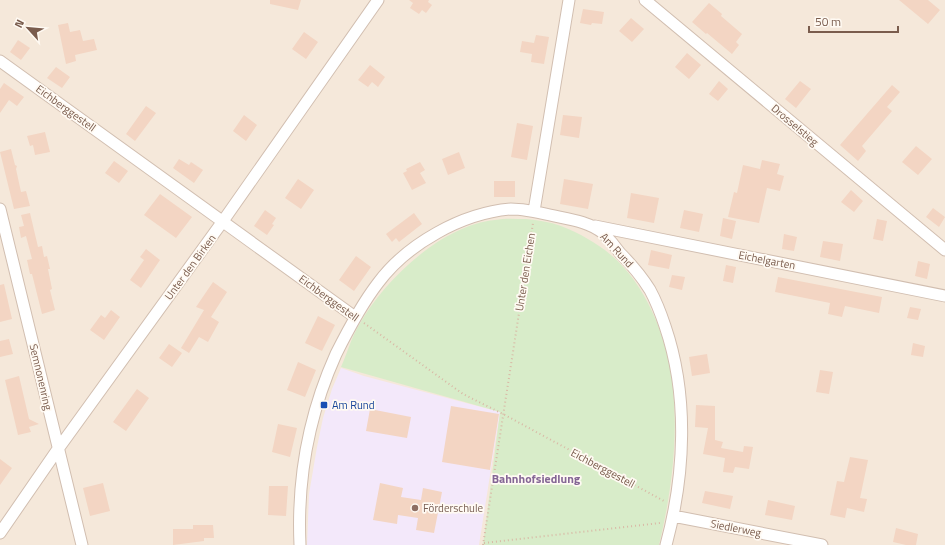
<svg xmlns="http://www.w3.org/2000/svg" width="945" height="545" font-family="'Titillium Web',sans-serif">
<style>
.residential{fill:#f5e8da}
.education{fill:#f3e8fa}
.green{fill:#d8ecc9}
.building{fill:#f3d5c3}
.lines{fill:none;stroke-linecap:round;stroke-linejoin:round}
.street-casing{stroke:#d1beb0;stroke-width:13}
.path{stroke:#d9b8a5;stroke-width:2;stroke-dasharray:1 3;stroke-linecap:butt}
.street{stroke:#fff;stroke-width:11}
.transit-dot{fill:#1a4fb4;stroke:#fffaf3;stroke-width:1.5}
.education-dot{fill:#8d6e63;stroke:#fffaf3;stroke-width:1.5}
.labels{text-anchor:middle;stroke-width:3.5;stroke-linejoin:round;paint-order:stroke}
.street-label{font-size:11px;fill:#7a5c4d;stroke:#fffaf3}
.transit-label{font-size:11px;fill:#164399;stroke:#fffaf3;text-anchor:start}
.education-label{font-size:11px;fill:#785e54;stroke:#fffaf3;text-anchor:start}
.neighbourhood-label{font-size:12px;font-weight:bold;fill:#846695;stroke:#fffaf3}
</style>
<rect width="100%" height="100%" fill="#fdf6ec"/>
<path class="residential" d="M0,0H945V545H0Z"/>
<path class="education" d="M341,368L364,376L500,412L479,545H307L309,494L317,447L323,418L332,389Z"/>
<path class="green" d="M526,219C538,220 550,222 561,226C579,233 597,243 611,255C645,283 667,337 672,380C679,435 672,491 659,545H483L500,412L341,367C347,354 351,338 359,325C384,280 442,225 495,220C505,218 516,219 526,219Z"/>
<path class="building" d="M270,0H301L298,10L270,4Z
M409,0H429L428,2L432,5L426,13L422,10L419,14L410,8L413,3Z
M899,0H928L940,10L928,24Z
M709,3L722,14L721,16L742,34L736,42L739,45L732,54L707,33L706,34L692,22Z
M583,9L604,12L602,24L592,23L591,25L580,23Z
M631,18L644,29L632,42L619,31Z
M68,23L70,32L80,30L83,41L94,39L97,50L75,55L76,61L66,64L58,25Z
M304,32L318,42L306,59L292,49Z
M536,35L549,37L544,64L531,62L532,54L520,52L522,41L534,43Z
M18,40L30,48L21,60L10,52Z
M687,53L701,65L689,79L675,67Z
M370,65L385,77L378,87L372,82L368,87L358,80Z
M56,67L70,77L62,88L47,78Z
M719,81L728,89L718,101L709,94Z
M800,81L811,89L796,108L785,99Z
M4,83L24,97L17,106L9,100L0,113V89Z
M892,85L900,92L887,107L892,111L862,146L866,151L858,161L840,145Z
M146,106L156,113L135,141L126,134Z
M244,115L257,125L246,141L233,131Z
M563,115L582,117L579,138L560,135Z
M517,123L533,126L527,160L511,157Z
M45,132L50,152L35,155L33,145L30,146L27,136Z
M916,146L932,159L918,175L902,162Z
M11,149L15,165L17,166L16,169L21,192L26,191L30,206L14,209L0,152Z
M459,152L465,168L448,175L442,159Z
M179,159L189,165L191,162L203,170L194,183L173,168Z
M762,160L780,164L777,174L784,176L780,191L767,188L759,223L728,217L734,192L737,193L743,165L760,169Z
M114,161L128,171L119,183L105,173Z
M420,162L425,170L420,173L426,183L412,190L403,173L407,171L406,169Z
M298,179L314,190L301,209L285,198Z
M564,179L593,184L588,209L560,204Z
M494,181H515V197H494Z
M851,190L863,201L854,212L841,202Z
M631,193L659,198L654,223L627,218Z
M160,194L192,217L176,238L144,215Z
M933,208L945,217L939,227L926,217Z
M265,210L276,218L272,224L274,225L267,235L254,226Z
M684,210L703,214L699,232L680,228Z
M30,213L38,247L42,246L44,257L47,256L50,269H48L52,289L50,290L55,310L42,314L32,274H30L27,260L32,259L26,236L21,238L19,227L24,226L21,215Z
M414,213L422,224L399,242L396,238L392,242L386,234Z
M723,218L736,221L732,239L720,236Z
M877,219L887,221L883,241L873,239Z
M784,234L797,237L794,251L782,249Z
M823,241L843,244L840,261L820,257Z
M146,249L160,260L141,288L130,280L144,260L140,257Z
M651,250L672,255L669,269L648,265Z
M356,256L371,267L354,291L339,280Z
M918,261L930,264L927,279L915,276Z
M726,265L736,267L733,283L723,281Z
M672,275L685,277L682,290L669,287Z
M778,277L882,297L879,313L845,306L842,317L828,314L830,303L775,292Z
M213,282L227,292L211,317L219,322L208,342L199,337L189,353L181,348L204,310L196,307Z
M4,284L12,319L0,322V285Z
M910,307L921,309L918,320L907,318Z
M111,310L120,317L104,340L90,330L101,315L105,318Z
M318,316L335,325L322,351L305,343Z
M9,339L13,354L0,357V341Z
M913,343L925,346L923,357L911,355Z
M169,344L182,353L172,367L159,358Z
M707,354L710,373L692,376L689,357Z
M298,362L316,370L305,397L287,390Z
M820,370L833,372L829,394L816,392Z
M19,376L29,419L39,424L29,427L31,432L18,435L5,380Z
M137,389L149,398L126,431L113,422Z
M696,405L715,406V440L723,442L721,448L743,452L744,446L753,447L749,469L735,467L733,473L723,472L725,458L703,454L708,428L695,427Z
M451,406L499,414L490,470L442,462Z
M370,409L411,417L407,438L366,431Z
M278,424L297,428L290,457L272,452Z
M850,457L868,460L860,498L867,499L864,512L847,508L845,518L830,515L837,481L844,482Z
M0,459L12,468L0,485Z
M103,483L110,511L90,516L83,488Z
M380,483L403,488L401,497L421,500L423,488L442,492L434,533L416,530L418,518L398,515L397,524L373,520Z
M269,486H288L286,516L268,515Z
M705,491L733,496L730,509L702,503Z
M768,500L795,506L792,520L765,515Z
M193,525H213L214,538H204V541L173,545V529H193Z
M896,528L918,534L916,545H906L893,542Z"/>
<g class="lines">
<g class="street-casing">
<path id="street" d="M645,0L945,250
M0,61L355,317
M0,209L82,545
M534,211L569,0
M595,226L945,296
M673,516L822,545
M0,533L58,449L223,221L378,0
M300,545C297,480 309,414 336,354C348,330 361,305 378,283C407,244 462,213 511,209C524,209 537,212 550,215C568,219 588,221 603,233C609,239 615,246 620,253C631,264 642,277 650,290C656,301 661,314 665,326C689,396 685,475 666,545"/>
</g>
<path class="path" d="M364,323L463,394L503,414L664,501
M484,543L660,523
M483,545L533,223"/>
<use href="#street" class="street"/>
</g>
<rect class="transit-dot" x="320" y="401" width="8" height="8" rx="2"/>
<circle class="education-dot" cx="415" cy="508" r="4"/>
<g class="labels">
<g class="street-label">
<text transform="translate(66 108) rotate(36)" y="4">Eichberggestell</text>
<text transform="translate(795 125) rotate(40)" y="4">Drosselstieg</text>
<text transform="translate(617 250) rotate(47)" y="4">Am Rund</text>
<text transform="translate(767 260) rotate(11)" y="4">Eichelgarten</text>
<text transform="translate(190 267) rotate(-54)" y="4">Unter den Birken</text>
<text transform="translate(525 272) rotate(-81)" y="4">Unter den Eichen</text>
<text transform="translate(329 298) rotate(36)" y="4">Eichberggestell</text>
<text transform="translate(41 377) rotate(77)" y="4">Semnonenring</text>
<text transform="translate(603 468) rotate(28)" y="4">Eichberggestell</text>
<text transform="translate(736 528) rotate(11)" y="4">Siedlerweg</text>
</g>
<g class="transit-label">
<text x="332" y="409">Am Rund</text>
</g>
<g class="education-label">
<text x="423" y="512">Förderschule</text>
</g>
<g class="neighbourhood-label">
<text x="536" y="483">Bahnhofsiedlung</text>
</g>
</g>
<g transform="translate(28 28) rotate(297)" stroke="#fffaf3" stroke-width="3" paint-order="stroke">
<path d="M0-3L7 15L0 10L-7 15Z" fill="#7a5c4d"/>
<text y="-6" font-size="11" font-weight="bold" text-anchor="middle" fill="#7a5c4d">N</text>
</g>
<path d="M809 26v6h89v-6" fill="none" stroke="#7a5c4d" stroke-width="2"/>
<text x="815" y="26" font-size="12" fill="#7a5c4d" stroke="#fffaf3" stroke-width="3" paint-order="stroke">50 m</text>
</svg>
